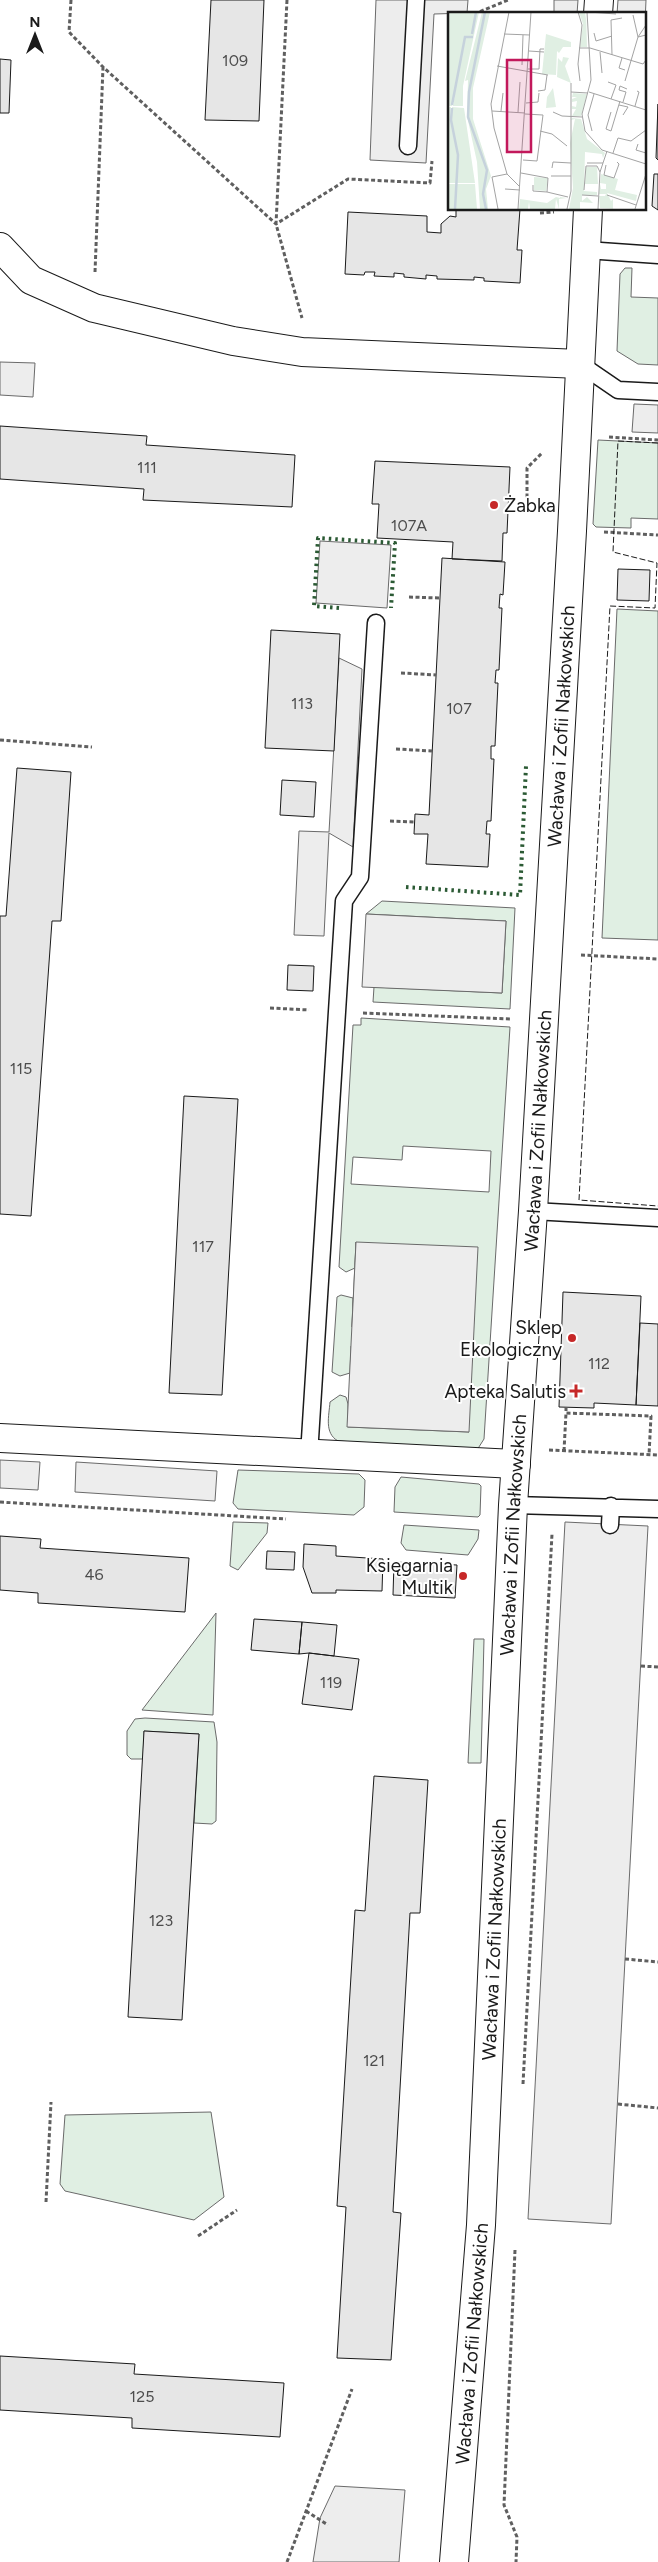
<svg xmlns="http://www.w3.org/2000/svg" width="658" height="2562" font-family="Figtree,sans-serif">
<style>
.green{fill:#e0efe3;stroke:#6a6a6a;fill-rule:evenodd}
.parking{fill:#ededed;stroke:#6a6a6a}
.building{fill:#e6e6e6;stroke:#1a1a1a}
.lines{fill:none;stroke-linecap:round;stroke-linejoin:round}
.lane-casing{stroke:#1a1a1a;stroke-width:19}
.street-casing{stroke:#1a1a1a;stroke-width:30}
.path{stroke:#5f5f5f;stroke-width:3;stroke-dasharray:4 2.5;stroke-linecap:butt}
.lane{stroke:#fff;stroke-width:16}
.street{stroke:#fff;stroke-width:28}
.hedge{stroke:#2b5a34;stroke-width:4;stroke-dasharray:2.5 4;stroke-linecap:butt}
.fence{stroke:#1a1a1a;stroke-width:1;stroke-dasharray:6 2.5;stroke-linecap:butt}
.poi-dot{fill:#c62828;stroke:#fff;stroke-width:2}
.labels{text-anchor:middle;stroke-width:4;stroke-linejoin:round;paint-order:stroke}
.number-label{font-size:16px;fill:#4d4d4d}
.poi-label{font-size:19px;fill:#1a1a1a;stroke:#fff;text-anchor:end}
.street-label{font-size:19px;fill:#1a1a1a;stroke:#fff}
.inset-river{fill:none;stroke:#c6d2dc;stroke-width:2.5}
.inset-road{fill:none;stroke:#a3a3a3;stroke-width:1}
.view{fill:#c2185b;fill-opacity:0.15;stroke:#c2185b;stroke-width:2.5}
.inset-edge{fill:none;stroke:#1a1a1a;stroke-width:2.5}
</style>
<rect width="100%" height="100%" fill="#fff"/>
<path class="green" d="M625,268H632L631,297L658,298V365L638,364L617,351L620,274Z
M598,440L658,443V519L631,518V528L596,527L593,524Z
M617,609L658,611V940L602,938Z
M382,901L515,908L510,1009L373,1002L374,987L502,993L506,921L366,914Z
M361,1018L510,1027L484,1439L477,1450L338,1441C324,1433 329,1416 330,1402L340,1395L346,1397L348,1404V1427L469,1432L351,1346L350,1373L340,1376L332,1372L337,1297L341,1295L353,1298L352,1327L356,1242L355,1268L346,1272L339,1267L353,1025H361ZM403,1146L491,1151L489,1192L351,1184L353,1157L402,1160Z
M238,1470L359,1474L365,1480L364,1507L354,1515L238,1509L233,1503Z
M401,1477L479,1484L481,1486L480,1515L478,1517L394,1512L395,1487Z
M233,1522L268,1523L267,1533L238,1570L230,1566Z
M404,1525L479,1530L478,1539L468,1555L406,1550L401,1543Z
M216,1613L213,1715L142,1710Z
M474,1639H484L481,1763H468Z
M145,1718L214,1722L217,1742L216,1821L212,1824L194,1823L199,1734L144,1731L143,1759H131L127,1755V1731L135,1719Z
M211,2112L224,2197L194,2220L65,2191L60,2184L65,2115Z"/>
<path class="parking" d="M376,0H468L467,13L434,14L426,163L370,160Z
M554,0H578L577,14H554Z
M618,0H646L644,47V14H617Z
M0,362L35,363L33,397L0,395Z
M634,404L658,405V433L632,432Z
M320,541L391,545L387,608L316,603Z
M339,658L362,669L353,847L329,833L324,936L294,935L299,831L329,832Z
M366,914L506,921L502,993L362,987Z
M356,1242L478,1247L469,1432L347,1427Z
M0,1460L40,1462L38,1490L0,1488Z
M76,1462L217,1471L215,1501L75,1492Z
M565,1522L648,1526L611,2224L528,2219Z
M335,2486L405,2490L399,2562H313L320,2518Z"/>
<path class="building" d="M211,0H264L259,121L205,120Z
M0,59L11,60L9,113H0Z
M658,104V160L656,158Z
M654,174H658V210L652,206Z
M456,209H520L517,250H522L520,283L484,281V278L474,277V280L437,279V276L426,275V279L404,277V274L394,273V277L374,276L375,272H365L364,275L345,274L348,212L427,216V232L441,233V224L450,216L456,217Z
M0,426L147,436L146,445L295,455L292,507L143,500L144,489L0,479Z
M375,461L510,467L507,533H503L502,561L452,559L453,542L377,538L379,504H372Z
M442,558L505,562L503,595L500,594L499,608H502L499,670H496L495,683H498L495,746H491V759H494L491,821H487L486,834H490L488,867L426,864L428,834H414L415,814L429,815Z
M618,569L650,570L649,601L617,600Z
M271,630L340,634L334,751L265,748Z
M17,768L71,772L61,921H52L31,1216L0,1214V916H6Z
M282,780L316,782L314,817L280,815Z
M288,965L314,966L313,991L287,990Z
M184,1096L238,1099L222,1395L169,1393Z
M563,1292L641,1296L636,1405L594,1403V1408L559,1407Z
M640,1323L658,1324V1406L636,1405Z
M0,1536L41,1539L40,1548L189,1558L185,1612L38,1603V1593L0,1590Z
M304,1544L336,1546V1556L383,1559L382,1591L336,1590V1593H312L303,1567Z
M267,1551L295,1552L294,1570L266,1569Z
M394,1562L457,1565L455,1598L393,1595Z
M254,1619L302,1622L299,1654L251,1650Z
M302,1622L337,1625L334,1656L309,1653L299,1654Z
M309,1653L359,1659L352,1710L302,1704Z
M144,1731L199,1734L182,2020L128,2017Z
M374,1776L428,1780L420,1913H410L393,2212L401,2213L391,2360L337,2358L346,2207L337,2206L355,1910L365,1911Z
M0,2356L135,2364L134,2374L284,2383L280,2437L132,2428V2418L0,2410Z"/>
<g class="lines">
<g class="lane-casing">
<path id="lane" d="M408,146L416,0
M586,250L658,255
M580,364L618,390L658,392
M533,1211L658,1218
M309,1455L344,901L360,877L376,623
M513,1505L658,1509
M610,1525L611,1506"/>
</g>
<g class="street-casing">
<g id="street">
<path d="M598,14L599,0"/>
<path d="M0,247L31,280L94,308L233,341L302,352L580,364"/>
<path d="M0,1438L516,1464"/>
<path id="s1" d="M454,2562L481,2225L513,1505L533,1211L572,531L588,209"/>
</g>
</g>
<path class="path" d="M71,0L69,32L103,67L276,224L348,179L430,183L432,161
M287,0L276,224L302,318
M474,14L508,0
M540,213L554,212
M95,272L103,67
M609,437L658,440
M527,504V468L542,453
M604,532L658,535
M409,597L440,598
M401,673L436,675
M0,740L92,747
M396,749L432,751
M390,821L415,822
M581,955L658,959
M270,1008L309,1010
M363,1013L511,1019
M566,1407V1413L651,1416L649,1455
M549,1450L658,1455
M564,1451L566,1413
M0,1502L286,1519
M641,1666L658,1667
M625,1959L658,1962
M523,2084L552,1534
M618,2104L658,2108
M46,2202L51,2102
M198,2236L237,2210
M515,2250L504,2505L517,2537L516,2562
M306,2511L328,2525
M287,2562L352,2389"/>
<use href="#lane" class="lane"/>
<use href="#street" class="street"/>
<path class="hedge" d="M339,608L314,606L318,538L395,543L391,608
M406,887L520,895L526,766"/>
<path class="fence" d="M658,443L618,441L613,552L657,563L655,608L610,606L579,1200L658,1206"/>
</g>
<g class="poi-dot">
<circle cx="494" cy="505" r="5"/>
<circle cx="572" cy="1338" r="5"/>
<path d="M573.5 1383.5h5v5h5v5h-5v5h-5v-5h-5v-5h5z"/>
<circle cx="463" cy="1576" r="5"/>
</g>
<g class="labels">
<g class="number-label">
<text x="235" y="66">109</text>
<text x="147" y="473">111</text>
<text x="409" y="531">107A</text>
<text x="302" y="709">113</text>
<text x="459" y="714">107</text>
<text x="21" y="1074">115</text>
<text x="203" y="1252">117</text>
<text x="599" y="1369">112</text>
<text x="94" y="1580">46</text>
<text x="331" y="1688">119</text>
<text x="161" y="1926">123</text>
<text x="374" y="2066">121</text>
<text x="142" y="2402">125</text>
</g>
<g class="poi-label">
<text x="504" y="512" text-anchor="start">Żabka</text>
<text x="562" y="1334">Sklep<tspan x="562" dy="22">Ekologiczny</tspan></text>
<text x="566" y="1398">Apteka Salutis</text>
<text x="453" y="1572">Księgarnia<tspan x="453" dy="22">Multik</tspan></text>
</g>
<g class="street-label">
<text dy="7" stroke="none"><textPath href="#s1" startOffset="1839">Wacława i Zofii Nałkowskich</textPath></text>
<text dy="7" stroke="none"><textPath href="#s1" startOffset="1434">Wacława i Zofii Nałkowskich</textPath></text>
<text dy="7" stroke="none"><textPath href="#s1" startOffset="1029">Wacława i Zofii Nałkowskich</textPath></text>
<text dy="7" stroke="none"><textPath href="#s1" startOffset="624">Wacława i Zofii Nałkowskich</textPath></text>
<text dy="7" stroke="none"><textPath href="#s1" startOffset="219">Wacława i Zofii Nałkowskich</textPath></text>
</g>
</g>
<g transform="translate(448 12)">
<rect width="198" height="198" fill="#fff"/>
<path d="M0,0H31L15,74V94H5L7,82L4,94H0ZM34,0H42L25,76V107L43,164L38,177L40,197H32L29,150L19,104L20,68L17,69ZM131,0H137V7L138,0L139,35H132L135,12ZM98,22L123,30V35H115L111,41L109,39L108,63L94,62ZM115,45L121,46L117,54L123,71L109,65L110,46L114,50ZM105,76L108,95L98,96L99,85ZM125,81L139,82L133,104H124L128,97H124V94L128,95L129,89L124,90V87L129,85H124ZM0,95H3V108L4,95L16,96L27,171H0ZM124,106L133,107L139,127L157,141L155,146L154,142L137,140L136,179L149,180V183H134V189L139,185L145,191L132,190V197H121L125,176L122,131L127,107L123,108ZM138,155H149L150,172H137ZM153,162L170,167L167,178L189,183L188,189L159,181L163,189L165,187V197H169L152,196L151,184H157L158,182H151L152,172L153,177H158V172L152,171ZM86,165L100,166L98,179L86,178ZM0,172H27L29,197H0ZM108,185L112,186V185L119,186L111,187V197L108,187L107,197H82L81,190L80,197H71L72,187L99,191Z" fill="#e0efe3"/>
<path class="inset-river" d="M37,0L21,80L20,105L39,158L35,182L38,197M24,22L28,0M4,93L17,25H25M4,96L3,108L10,143L7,197"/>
<path class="inset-road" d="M61,0L43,92L46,116L59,162L71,174M130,0L134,13L130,52L132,69M139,0L143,68L134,102L137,119L154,138L198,152M141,0L168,2M198,13L190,25L198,23M146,21L148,29L164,24M56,22L82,23M131,36H142L195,52L198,48M81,39L96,40M152,40L154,61M164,43L163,8L174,6M174,46L171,56L177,58M74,53L75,23M49,54L100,63M80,57H91L92,37H96M177,69L190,25L185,3M160,70L168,73L163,87M90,79L97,78L99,63M123,80L140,81M141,80L198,98M175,90L178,80L171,78L172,74L179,77M78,91L90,90L91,81M171,93L180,95L175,103M187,94L191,80L189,79M44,99L77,101M53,99L55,81M70,100L72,70M105,100L114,104L134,105M163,100L158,117L163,119L172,89M92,119L104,122L119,134M144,119L140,103L146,82M190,132L188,138L198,141M165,141L170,126L183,129L198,118M75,148L89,149L95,103L77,102M139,151H155M158,153L156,163L166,166L171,152L169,150M104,156L105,150L123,151M73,161L100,166L99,180L85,179V173M103,164H123M57,177L72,178M136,178L138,154H149L152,160M99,180L120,185M134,183L150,184M159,183L188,193M50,197L44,165L59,162M70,197L83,0M119,197L123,179V71M150,197L152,160L159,139M187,197L198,162"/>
<path class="view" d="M59,48H83V140H59Z"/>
<rect width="198" height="198" class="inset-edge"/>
</g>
<g transform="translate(35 35)" stroke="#ffffff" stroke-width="4" paint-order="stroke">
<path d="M0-4L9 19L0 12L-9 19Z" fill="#1a1a1a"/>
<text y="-8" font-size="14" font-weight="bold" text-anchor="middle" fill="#1a1a1a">N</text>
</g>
</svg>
